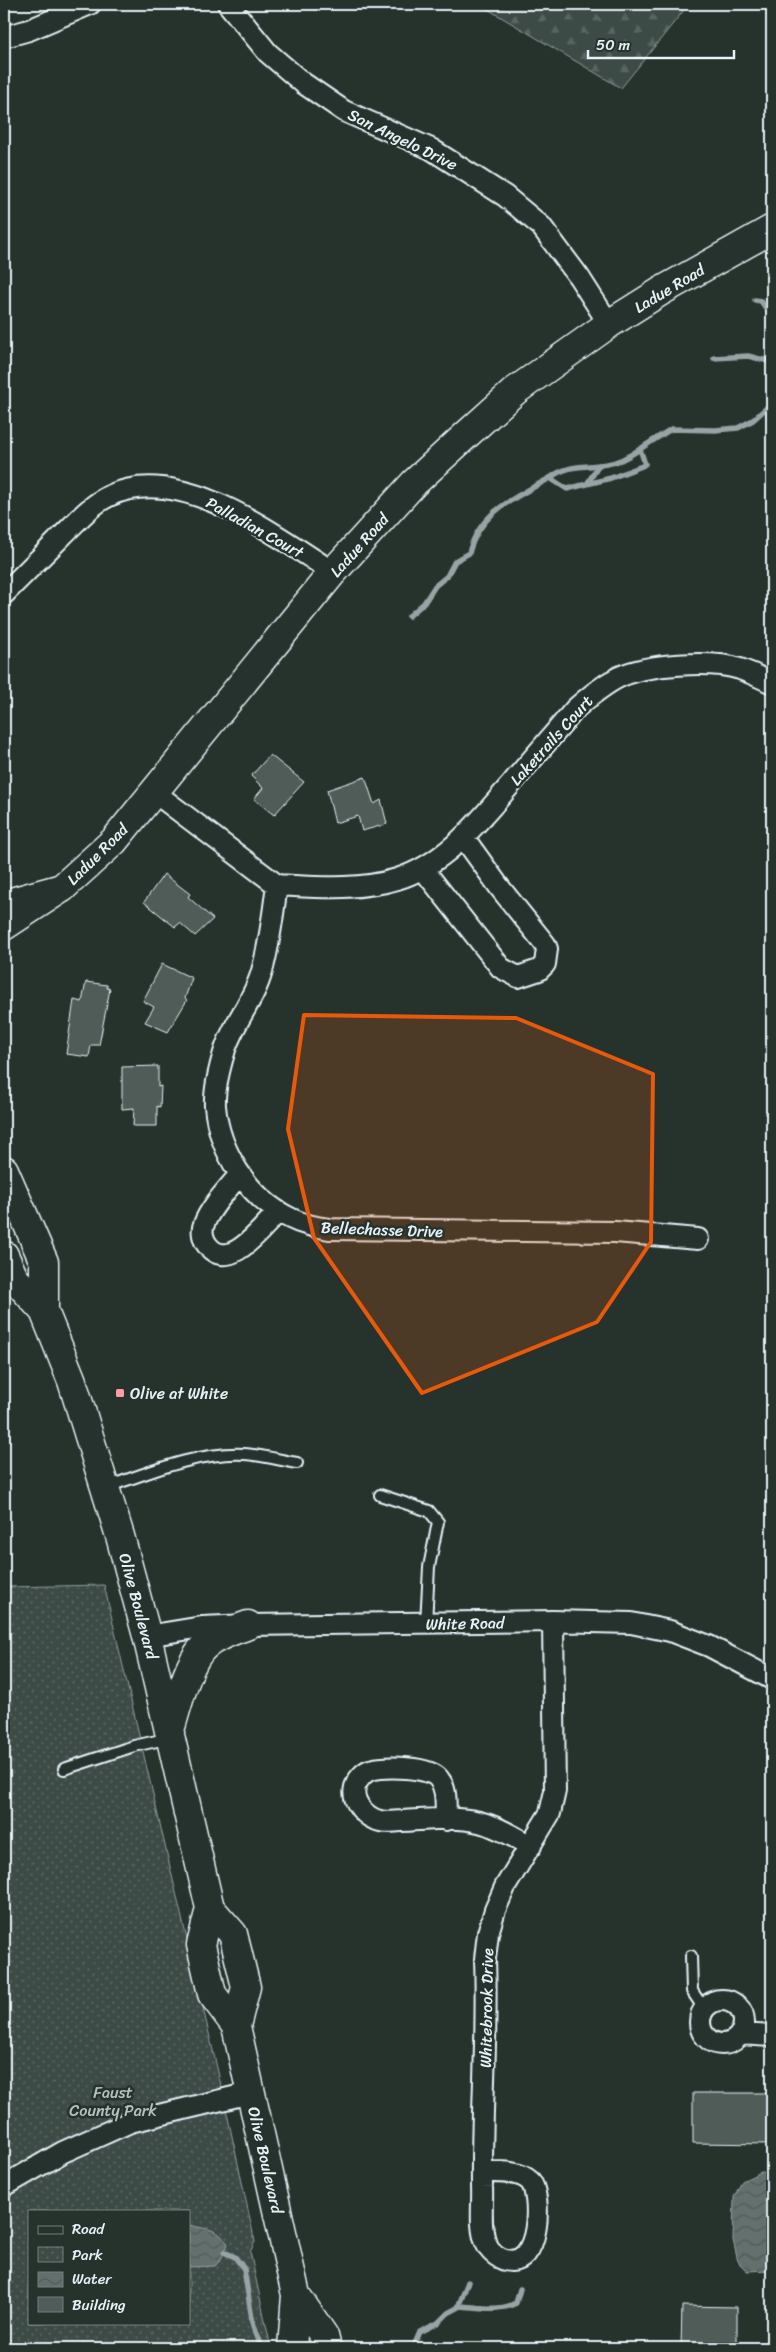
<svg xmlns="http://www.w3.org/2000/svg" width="776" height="2352" font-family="Sriracha,sans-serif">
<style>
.forest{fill:url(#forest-firs);stroke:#939ea0}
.park{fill:url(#park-dots);stroke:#939ea0;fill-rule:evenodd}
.water{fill:url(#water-waves);stroke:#98a3a5}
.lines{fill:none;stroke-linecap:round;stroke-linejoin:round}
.stream{stroke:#98a3a5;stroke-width:5.5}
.building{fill:#505c59;stroke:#e8f1f8}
.lane-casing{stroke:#e8f1f8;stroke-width:14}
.street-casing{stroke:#e8f1f8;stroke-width:24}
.secondary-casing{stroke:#e8f1f8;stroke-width:31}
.primary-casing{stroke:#e8f1f8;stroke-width:31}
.lane{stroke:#26332d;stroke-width:10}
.street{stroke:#26332d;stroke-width:20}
.secondary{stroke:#26332d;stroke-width:28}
.primary{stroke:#26332d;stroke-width:28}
.marked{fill:#e8590c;fill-opacity:0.2;stroke:#e8590c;stroke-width:4;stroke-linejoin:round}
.poi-dot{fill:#ff9aa2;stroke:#26332d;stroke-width:2}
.labels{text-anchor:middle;stroke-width:5;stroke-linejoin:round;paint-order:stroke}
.street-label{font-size:16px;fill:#e8f1f8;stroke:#26332d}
.poi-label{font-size:16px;fill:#e8f1f8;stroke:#26332d;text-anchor:start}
.park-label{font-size:16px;fill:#b5bfc3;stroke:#26332d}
</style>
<defs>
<pattern id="forest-firs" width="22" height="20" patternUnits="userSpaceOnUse" patternTransform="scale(1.25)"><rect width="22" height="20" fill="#3e4b47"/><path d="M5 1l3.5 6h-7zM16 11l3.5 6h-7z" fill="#5a6562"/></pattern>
<pattern id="park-dots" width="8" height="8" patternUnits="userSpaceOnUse" patternTransform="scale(1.25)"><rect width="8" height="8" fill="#3e4b47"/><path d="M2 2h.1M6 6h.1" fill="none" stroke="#5a6562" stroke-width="1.8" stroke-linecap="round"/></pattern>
<pattern id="water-waves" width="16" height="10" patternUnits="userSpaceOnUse" patternTransform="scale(1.25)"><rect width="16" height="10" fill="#636f6d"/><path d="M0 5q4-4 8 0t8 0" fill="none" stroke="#535a5a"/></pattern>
</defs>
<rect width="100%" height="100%" fill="#26332d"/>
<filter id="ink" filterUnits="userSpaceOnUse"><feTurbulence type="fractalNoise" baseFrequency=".02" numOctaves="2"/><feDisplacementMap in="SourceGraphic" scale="10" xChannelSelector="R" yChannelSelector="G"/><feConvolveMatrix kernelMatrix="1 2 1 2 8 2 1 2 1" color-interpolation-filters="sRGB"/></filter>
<g filter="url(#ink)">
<path class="forest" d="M479,4H689L621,88Z"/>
<path class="park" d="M104,1585L218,2072L255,2242L250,2252L271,2348H4V1587ZM29,2211H189V2323H29Z"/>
<path class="water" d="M761,2172L772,2173V2270L747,2271L738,2262L733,2240L734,2197L742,2181Z
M189,2225C207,2230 217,2227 228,2244L221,2259L215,2266L189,2267Z"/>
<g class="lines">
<path class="stream" d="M755,300L761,301L772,317
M714,358L748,356L772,362
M550,478C570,463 585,468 607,464C620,462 630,456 640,449
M587,484L599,465
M409,616L424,603L435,586L447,576L455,561L469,553C480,511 515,498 550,478L567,489L611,478L642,466L645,464L640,449L671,429L715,430L738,428L753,420L772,403
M224,2252L235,2257L244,2269L252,2319L261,2348
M458,2307L468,2282
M413,2348L420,2332L438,2323L448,2313L461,2306C479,2307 500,2312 516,2303L520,2289"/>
</g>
<path class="building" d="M270,755L304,782L274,815L254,799L263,788L251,776Z
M365,777L374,804L381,800L387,824L362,831L358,816L335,823L327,790Z
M164,874L190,894L188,897L213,919L195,936L180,923L175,927L144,902Z
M162,964L192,978L185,998L187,1000L168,1032L145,1022L154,1007L143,1001Z
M86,982L107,985V988L110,989L99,1045H91L89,1057L66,1054L74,1000L82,1002Z
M158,1066V1087L161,1086L160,1107L157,1106V1126H133L134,1108L122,1109V1067Z
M693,2093H772V2144L693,2143Z
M682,2306L737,2307V2348H681Z"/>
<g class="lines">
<g class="lane-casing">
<path id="lane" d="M107,1487C150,1472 198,1452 244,1454C261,1455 280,1460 297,1463
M380,1495L429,1511L438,1522L429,1567L426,1624
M64,1769L134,1746L170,1738
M691,1956L692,1991L704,2009"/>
</g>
<g class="street-casing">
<path id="street" d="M228,4L268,53L303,83L344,111L431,149L505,196L541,226L579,277L609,324
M4,37L29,30L90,4
M4,594C24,574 43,555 63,535C77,521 92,504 109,496C181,462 276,536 333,572
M154,792L277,885C317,887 358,891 397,879C446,864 480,820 512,783C533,758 555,733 576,708C590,696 603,685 619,677C647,664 711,660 740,669C751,673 762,678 772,683
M423,869L501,968L518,977L539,970L545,964L547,949L545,944L500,888L464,838
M277,885C273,913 270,943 262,971C254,1001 232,1024 224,1053C219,1070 214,1089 215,1106C219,1151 248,1198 290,1218C303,1225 316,1227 330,1229L615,1232L698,1239
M240,1174C228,1189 211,1206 204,1224C201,1231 203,1240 208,1246C230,1273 262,1227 278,1212
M147,1636L202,1627L248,1625L553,1621L631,1623L670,1631L709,1646L772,1679
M446,1820C445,1806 448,1790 439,1779C430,1766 385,1766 370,1770C364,1772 357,1780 355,1787C351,1802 366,1818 380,1821C387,1823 395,1821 402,1821C427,1820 455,1816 479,1822C497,1826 514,1837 531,1846
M700 2022a22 22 0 1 1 44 0a22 22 0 1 1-44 0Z
M740,2034L772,2036
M482,2172C496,2172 519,2170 530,2181C542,2194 541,2270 505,2260C496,2257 490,2252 486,2243C479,2227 483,2204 482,2187C481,2111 488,2035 485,1959L488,1933L495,1910L505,1887L550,1813L555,1791L553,1621
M4,2186L63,2152L130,2122L250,2093"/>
</g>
<g class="secondary-casing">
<path id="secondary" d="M4,926L62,888L114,841L333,572L414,483L464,437L515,391L609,324L663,290L772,229"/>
</g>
<g class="primary-casing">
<path id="primary" d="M4,904L62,888
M4,1170L44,1262V1311L72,1381L120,1536L147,1636L210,1908L201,1945L212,1994L236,2026L296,2295L292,2348
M4,1255L14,1278L44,1311
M170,1730C177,1708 188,1659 206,1645C218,1635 233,1631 248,1625
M210,1908L233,1934L246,1987L236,2026
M296,2295L324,2336L327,2348"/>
</g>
<use href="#lane" class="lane"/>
<use href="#street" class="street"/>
<use href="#secondary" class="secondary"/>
<use href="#primary" class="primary"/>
</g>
</g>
<path class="marked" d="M304,1015L516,1018L653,1074L651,1242L597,1322L422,1393L314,1238L288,1129Z"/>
<rect class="poi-dot" x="115" y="1388" width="10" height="10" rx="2.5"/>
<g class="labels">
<g class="street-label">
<text transform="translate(403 139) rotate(26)" y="6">San Angelo Drive</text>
<text transform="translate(669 288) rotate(-31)" y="6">Ladue Road</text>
<text transform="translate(255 527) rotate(29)" y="6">Palladian Court</text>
<text transform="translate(359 545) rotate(-48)" y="6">Ladue Road</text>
<text transform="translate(551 740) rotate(-48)" y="6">Laketrails Court</text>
<text transform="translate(97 854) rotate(-45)" y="6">Ladue Road</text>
<text transform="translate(382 1229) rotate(2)" y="6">Bellechasse Drive</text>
<text transform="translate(139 1606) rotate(75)" y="6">Olive Boulevard</text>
<text transform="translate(465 1623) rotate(-1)" y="6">White Road</text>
<text transform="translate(486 2008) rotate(-89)" y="6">Whitebrook Drive</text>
<text transform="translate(266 2160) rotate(77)" y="6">Olive Boulevard</text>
</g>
<g class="poi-label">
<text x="130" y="1399">Olive at White</text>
</g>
<g class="park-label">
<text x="113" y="2098">Faust<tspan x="113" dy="18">County Park</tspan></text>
</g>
</g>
<rect width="776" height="2352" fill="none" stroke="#26332d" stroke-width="20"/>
<rect x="10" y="10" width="756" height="2332" fill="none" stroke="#e8f1f8" stroke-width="2" filter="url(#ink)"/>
<rect x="28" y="2210" width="162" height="115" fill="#26332d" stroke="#747f7e"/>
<rect x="38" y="2226" width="25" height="8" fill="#26332d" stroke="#747f7e"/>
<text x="72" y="2234" font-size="15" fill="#e8f1f8">Road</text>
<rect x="38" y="2247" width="25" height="15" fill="url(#park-dots)" stroke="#747f7e"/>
<text x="72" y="2260" font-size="15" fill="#e8f1f8">Park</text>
<rect x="38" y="2272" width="25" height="15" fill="url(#water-waves)" stroke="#747f7e"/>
<text x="72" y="2284" font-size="15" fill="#e8f1f8">Water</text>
<rect x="38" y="2297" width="25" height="15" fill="#505c59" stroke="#747f7e"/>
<text x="72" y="2310" font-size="15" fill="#e8f1f8">Building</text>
<path d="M588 50v8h146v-8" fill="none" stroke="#e8f1f8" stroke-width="2.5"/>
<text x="596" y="50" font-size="15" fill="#e8f1f8" stroke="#26332d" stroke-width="4" paint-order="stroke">50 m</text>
</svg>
